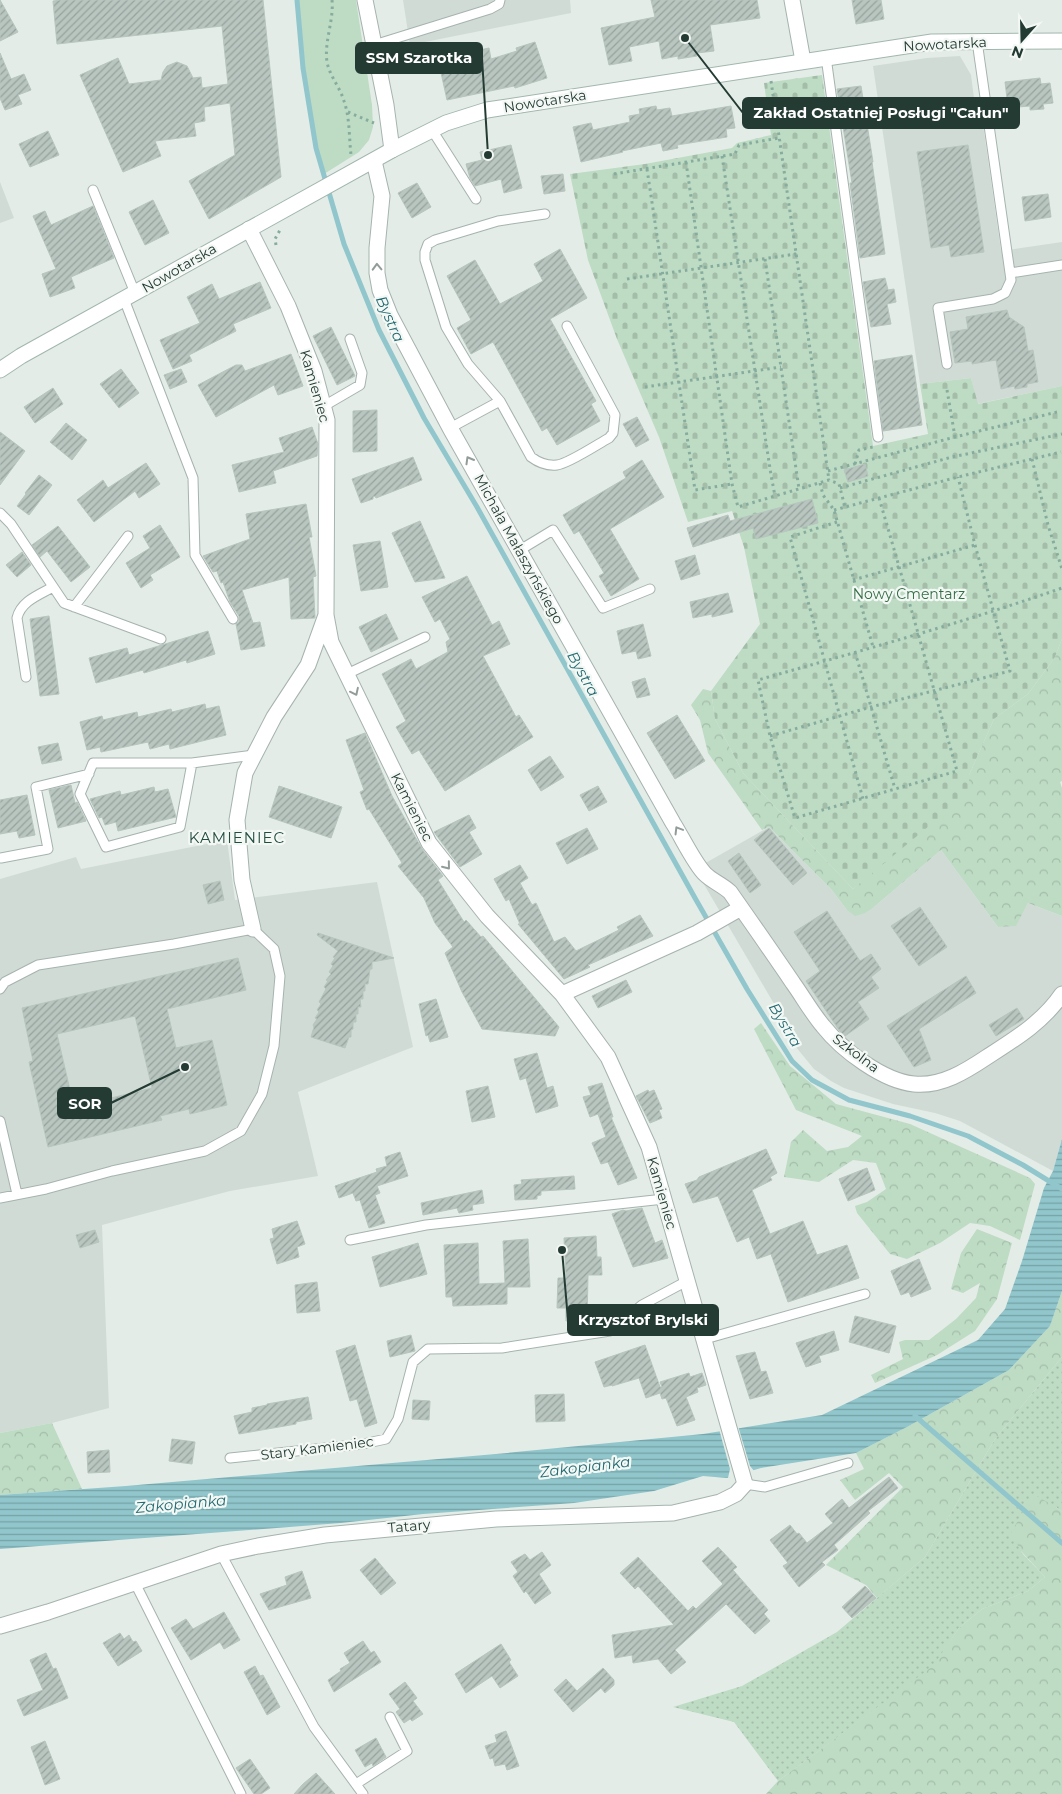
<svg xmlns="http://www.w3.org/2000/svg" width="1062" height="1794" font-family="Montserrat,sans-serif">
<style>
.built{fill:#d1dbd6}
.grass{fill:url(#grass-dots)}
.forest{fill:url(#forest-crowns)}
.cemetery{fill:url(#cemetery-stones)}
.park{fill:#bedbc4}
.water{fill:url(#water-rules)}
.pier{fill:#e3ece7}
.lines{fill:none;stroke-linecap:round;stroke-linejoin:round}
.stream{stroke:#90c6cc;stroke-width:5}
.building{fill:url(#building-hatch);stroke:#b6c5be;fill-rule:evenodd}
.service-casing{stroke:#a6b3ae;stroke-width:11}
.minor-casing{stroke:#a6b3ae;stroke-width:17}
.secondary-casing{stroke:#a2b6ae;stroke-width:17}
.path{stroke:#86ac9e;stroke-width:3;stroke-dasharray:2.5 4;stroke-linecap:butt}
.service{stroke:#fff;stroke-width:9}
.minor{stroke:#fff;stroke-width:15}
.secondary{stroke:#fff;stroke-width:15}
.oneway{stroke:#929d9a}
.labels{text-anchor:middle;stroke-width:4.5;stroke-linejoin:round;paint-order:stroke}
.street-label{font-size:14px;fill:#243b34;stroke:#f3f8f5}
.park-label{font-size:14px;fill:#326f45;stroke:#f3f8f5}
.water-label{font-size:15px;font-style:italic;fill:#246a72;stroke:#f3f8f5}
.neighbourhood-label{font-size:15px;letter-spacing:1px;fill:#224c3f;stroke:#f3f8f5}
.leader{fill:none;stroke:#243b34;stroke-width:2}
.callout-dot{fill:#243b34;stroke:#f3f8f5;stroke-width:2}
.callout{fill:#243b34;stroke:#243b34;stroke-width:2}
.callout-label{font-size:15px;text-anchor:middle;font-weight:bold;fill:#fff}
</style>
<defs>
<pattern id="grass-dots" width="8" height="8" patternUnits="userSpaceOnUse" patternTransform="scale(1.25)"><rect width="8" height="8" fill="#bedbc4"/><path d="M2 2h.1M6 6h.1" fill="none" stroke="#a3bda9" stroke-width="1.8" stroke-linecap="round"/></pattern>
<pattern id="forest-crowns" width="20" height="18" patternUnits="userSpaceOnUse" patternTransform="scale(1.25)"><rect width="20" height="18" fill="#bedbc4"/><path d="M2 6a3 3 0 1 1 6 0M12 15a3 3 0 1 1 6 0" fill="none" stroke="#a3bda9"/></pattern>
<pattern id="cemetery-stones" width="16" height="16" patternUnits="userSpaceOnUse" patternTransform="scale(1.25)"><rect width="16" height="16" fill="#bedbc4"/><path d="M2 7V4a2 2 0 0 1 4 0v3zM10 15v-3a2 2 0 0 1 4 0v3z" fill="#a3bda9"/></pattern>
<pattern id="water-rules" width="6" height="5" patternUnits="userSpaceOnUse" patternTransform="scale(1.25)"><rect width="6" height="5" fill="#90c6cc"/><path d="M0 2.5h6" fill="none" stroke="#75a2a6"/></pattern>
<pattern id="building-hatch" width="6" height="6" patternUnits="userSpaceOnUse" patternTransform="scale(1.25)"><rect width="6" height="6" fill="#b9c6c0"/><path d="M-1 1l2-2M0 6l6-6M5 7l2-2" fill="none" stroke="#96a29d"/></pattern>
</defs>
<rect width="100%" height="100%" fill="#e3ece7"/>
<path class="built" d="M403,0H570L571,13L410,45Z
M960,56L971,75L977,121L983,125L1001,251L1062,242V386L977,404L971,378L920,384L873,66L927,58Z
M0,182L14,218L0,223Z
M769,827L831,889L847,910L874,907L941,850L998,927L1016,925L1028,903L1062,916V1139L1053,1171L960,1121L935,1113L893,1104L844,1088L831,1081L814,1069L791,1041L787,1026L695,869Z
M227,840L235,900L377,882L413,1047L298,1092L318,1176L230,1191L102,1225L109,1408L52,1423L0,1433V879L76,857L81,869Z"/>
<path class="grass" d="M1062,1357V1512L1056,1507L1021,1552L1045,1577L1028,1591L982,1609L959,1628L934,1666L778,1781L734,1722L673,1707L742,1686L837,1632L925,1557L995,1439Z"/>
<path class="forest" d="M1062,639V781L1060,782L1062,788V916L1028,903L1016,926L998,927L941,850L874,907L865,913L855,916L847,910L831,889L769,827L762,830L708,753L700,720L691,705L703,689L711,691L715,719L743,773L853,889L969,775L994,719L1028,694L1055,657Z
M761,1023L790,1066L836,1104L910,1124L1030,1178L1035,1184L1020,1240L990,1226L970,1223L940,1243L907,1259L890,1254L857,1213L855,1206L867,1202L886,1189L876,1163L853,1160L819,1182L784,1177L791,1142L803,1130L827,1151L848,1147L862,1136L796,1110L754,1029Z
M977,1229L1012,1243L997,1299L975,1331L937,1355L875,1383L871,1375L903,1359L899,1342L905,1340H929L956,1319L976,1298L980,1283L963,1293L951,1289L961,1253Z
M1062,1291V1357L995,1439L925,1557L877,1598L866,1585L826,1565L903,1487L889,1473L855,1500L840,1480L864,1469L856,1453L907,1427L1009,1370L1050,1326Z
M52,1423L82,1489L0,1495V1433Z
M1033,1494L1056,1507L1062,1512V1794H766L778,1781L933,1666L959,1628L982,1609L1028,1591L1045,1577L1021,1551L1011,1533Z"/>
<path class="cemetery" d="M822,75L873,446L928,434L920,384L971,378L978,404L1062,386V639L1055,657L1028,694L994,719L969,775V793L853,889L743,773L715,719L711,691L760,624L744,547L732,511L688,522L659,437L617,339L588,260L570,174L645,164L732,148L737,143L771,135L764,83Z"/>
<path class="park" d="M297,0H356L357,7L372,105L373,127L369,140L359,152L324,174C306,118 302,58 297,0Z"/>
<path class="water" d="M1062,1139V1291L1050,1326L1009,1370L907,1427L856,1453L761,1468L727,1478L703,1476L654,1491L574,1503L423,1514L341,1523L0,1549V1495L126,1486L496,1454L703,1434L822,1415L978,1340L1005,1309L1022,1261L1044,1188L1053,1171Z"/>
<path class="pier" d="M738,1426L750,1466L755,1472L728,1478L730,1469L719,1429Z"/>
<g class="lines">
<path class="stream" d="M297,0L303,68L316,148L344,244L379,330L424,418L477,507L695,898L747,989L792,1061L812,1080L849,1100L910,1116L968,1136L1023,1165L1062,1189
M915,1416L1062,1543"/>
</g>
<path class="building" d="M0,0L18,32L0,41Z
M60,0H263L281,177L209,219L189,181L235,155L230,103L204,107L205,121L194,123L196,136L155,141L161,156L123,172L80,75L118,58L129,84L161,80L163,72L167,66L177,62L187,66L193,78L201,77L202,88L228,84L222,26L57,44L53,1Z
M651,0H757L760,18L710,25L714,51L697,53V56L678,59V56L662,59L659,41L629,47L632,61L609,65L601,28L655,17Z
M852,0H881L884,19L856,24Z
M535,42L547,78L515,88L514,86L447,100L438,59L489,48L491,59L517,51L516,48Z
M0,53L11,79L24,74L31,90L18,95L22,104L5,110L0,98Z
M1040,78L1041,84L1050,83L1053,103L1043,104L1044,109L1030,110V106L1018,107L1017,97L1007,98L1005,82Z
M861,86L873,162H872L885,254L860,258L850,183H852L837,89Z
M656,106L657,110L670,108L672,116L731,106L735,128L726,129L727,137L677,145L678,148L663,151L661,143L622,151L623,152L581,162L573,127L591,123L593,130L630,122L629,116L640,114L639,109Z
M48,131L59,155L30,167L19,144Z
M511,145L522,188L504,193L501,179L475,186L470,178L466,164L482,160L480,152Z
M968,145L984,252L951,257L949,245L931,248L917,152Z
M563,174L565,191L544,194L541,176Z
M417,183L431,207L412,218L398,193Z
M1048,194L1051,217L1025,221L1022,197Z
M153,200L169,233L145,245L129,212Z
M93,206L114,258L71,277L75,288L50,297L42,274L56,269L33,216L45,211L51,225Z
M560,249L587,298L550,319L596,401L591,404L600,421L557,445L547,428L542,431L493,342L471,354L457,328L471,320L447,276L475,260L500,304L543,281L534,264Z
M885,278L888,290L894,289L896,302L887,304L891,324L871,327L863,282Z
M260,282L271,308L233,324L236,331L189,355L192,361L173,369L160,340L200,323L187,297L212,284L219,299Z
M1007,310L1009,317L1024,327L1028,351L1033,350L1038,382L1027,384V387L1015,389L1014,386L1001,389L996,360L972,364V361L955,363L950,332L968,329L966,317Z
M331,327L355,376L337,385L313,336Z
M291,354L303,386L278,395L274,385L216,417L198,385L236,365H242L245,371Z
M912,355L922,425L883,431L874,361Z
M121,369L139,393L119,408L100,384Z
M181,369L187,382L170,389L164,375Z
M53,388L63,404L35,423L24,407Z
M377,410V451L353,452V411Z
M637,417L649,440L636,447L623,424Z
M66,423L87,440L72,460L50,442Z
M312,427L318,444L317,456L273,471L276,483L239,492L232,465L284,452L279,438Z
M0,432L25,451L0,485Z
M413,457L422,480L376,498L375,496L373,497V499L361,503L352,479Z
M642,460L664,497L610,529L639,579L611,596L599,576L604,573L579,531L574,534L563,515L626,478L623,472Z
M146,463L160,484L139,498L135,491L94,522L77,500L103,480L108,488Z
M865,464L868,476L848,482L844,470Z
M39,475L52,485L29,515L17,506L26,494L25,493Z
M812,499L818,523L756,539L753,528L693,547L687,528L728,515L730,521Z
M306,504L312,537H309L316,576L313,577L315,618L291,619L289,577L242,590L253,623L260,622L265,646L241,650L236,624L239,622V616L230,602L223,582L221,583L217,571L213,572L203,556L250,539L246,514Z
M420,521L445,578L415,582L392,533Z
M160,525L180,557L150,575L153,580L141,588L126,563L150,548L143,536Z
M58,526L90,567L71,582L47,551L40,557L32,545Z
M380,541L388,587L361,591L353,545Z
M22,552L31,565L17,577L6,565Z
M695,555L700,574L681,580L675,561Z
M467,576L492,625L499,621L510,644L483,656L516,717L519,715L533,737L445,791L419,750L412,754L396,727L406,721L382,674L411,659L416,669L448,652L446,642L450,639L440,619L435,622L422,597Z
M728,593L733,612L712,617V614L693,618L690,602Z
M386,614L398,639L371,652L359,627Z
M49,616L59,694L40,696L30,619Z
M643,624L651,656L638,659L636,651L622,654L617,631Z
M208,631L215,654L187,663L186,660L144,673L143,670L96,683L89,658L127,648L129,655Z
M645,678L650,695L637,698L632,682Z
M205,704L206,709L219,706L226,735L170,749L169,744L150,749L148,742L101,752L100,747L87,750L80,722L102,716L103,720L137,712L138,717L171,709L172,712Z
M677,715L705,761L675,779L647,733Z
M365,733L392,796L422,849L443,876L438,880L464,922L466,920L481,937L483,936L559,1027L555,1036L482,1029L462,992L445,953L453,947L435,923L424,898L398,866L402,863L369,809L367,810L360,792L364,790L346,740Z
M58,743L62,760L42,764L38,747Z
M550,756L564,777L541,791L528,770Z
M71,785L75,803L77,802L86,821L58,828L49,790Z
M279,786L342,807L331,838L269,817Z
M598,786L607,802L589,811L580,795Z
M154,787L155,792L168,789L176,817L118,831L116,822L105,825L102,817L99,818L90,799L120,791L121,795Z
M27,795L35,835L19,838L17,831L0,834V800Z
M469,815L476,828L469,832L482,854L460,867L434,832Z
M587,828L598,849L567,864L556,843Z
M769,828L807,873L793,885L754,840Z
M739,853L761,885L750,893L728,861Z
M520,865L528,878L520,883L532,905L536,903L554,942L565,937L576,951L619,930L617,927L640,915L653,936L588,965L590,967L564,979L518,924H520L509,899L506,901L494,879Z
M220,881L224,900L208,904L203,885Z
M920,907L947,947L919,966L891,926Z
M827,911L860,961L871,954L881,969L871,977L879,988L858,1002L869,1019L845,1036L839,1030L806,981L820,971L794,932Z
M318,933L394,958L372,962V969H370L368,984H365V991H363V999H360L361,1007H358V1014H356V1022H353V1029L351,1030V1037H349L345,1048L311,1037L314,1027L313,1025L317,1019L315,1018L319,1012L317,1010L321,1004L319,1002L326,989L324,987L328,981L326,980L331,974L329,972L333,966L331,964L335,958L333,957L338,951L317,935Z
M238,958L246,990L167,1009L176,1048L212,1040L227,1105L190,1114L189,1109L160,1116L162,1120L48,1147L29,1062L33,1061L22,1008ZM135,1016L152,1088L74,1107L57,1034Z
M966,976L976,993L919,1029L931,1060L914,1067L887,1026Z
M626,980L632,992L598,1008L592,996Z
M436,999L448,1037L430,1042L428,1035L426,1036L419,1004Z
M1017,1008L1024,1019L996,1036L989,1025Z
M537,1053L547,1088L553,1086L558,1106L536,1113L526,1078L520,1080L514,1059Z
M602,1083L613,1117H611L637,1178L618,1185L608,1162L601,1164L592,1143L606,1137L598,1114L590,1117L583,1097L591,1095L588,1087Z
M488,1086L495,1117L472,1122L466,1091Z
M648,1090L649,1092L654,1090L662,1109L659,1110L662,1118L650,1123L636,1096Z
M766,1149L777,1173L770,1177L772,1180L752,1190L770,1234L803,1221L817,1255L847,1245L859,1278L788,1302L771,1254L757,1259L749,1237L737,1242L718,1196L693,1203L685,1184L697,1180L699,1177Z
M400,1152L408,1176L377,1186L380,1193L375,1195L385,1223L369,1228L360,1200L356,1201L353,1193L339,1198L335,1186L377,1172L376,1169L387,1166L385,1157Z
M867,1168L875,1190L848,1201L839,1179Z
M574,1176L575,1189L541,1191V1195L537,1196V1199L515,1200L514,1185L522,1184L521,1180Z
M482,1190L484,1203L472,1205L473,1210L459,1213L457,1208L423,1215L421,1203Z
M642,1208L655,1243L662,1240L668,1258L633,1267L612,1214L623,1210L626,1211Z
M297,1221L305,1244L297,1247L299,1257L277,1264L270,1239L274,1238L272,1229Z
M95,1230L99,1242L80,1248L76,1235Z
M596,1236L597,1257H601L602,1275H588L587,1321H566V1308H557L558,1278H566L564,1238Z
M528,1239L530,1287H507V1304L453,1306L452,1297H446L444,1245L478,1243L479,1284L505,1283L503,1241Z
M418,1243L427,1274L380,1287L372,1257Z
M919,1259L931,1289L911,1297L909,1292L901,1295L891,1271Z
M317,1282L320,1311L297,1313L295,1285Z
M855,1316L896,1326L889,1353L849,1342Z
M834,1331L839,1350L819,1356L821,1362L806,1367L796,1343Z
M411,1335L415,1351L390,1357L387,1341Z
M355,1345L377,1423L365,1427L357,1399L350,1401L336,1351Z
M645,1345L660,1387H662L660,1382L689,1373L690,1377L702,1373L706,1385L697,1388L698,1392L686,1397L695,1420L677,1426L666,1398L662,1399L660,1393L646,1398L639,1378L612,1386V1385L604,1387L595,1362Z
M755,1352L761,1372L766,1371L773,1393L750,1399L736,1356Z
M564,1394L565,1421L536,1422L535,1395Z
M308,1397L312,1419L296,1422V1424L239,1434L234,1416L252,1412V1408L267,1405V1404Z
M413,1400L430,1401L429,1420L412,1419Z
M172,1439L195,1442L192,1464L169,1461Z
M109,1450L110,1472L88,1473L87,1452Z
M889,1477L898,1488L868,1511L870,1513L834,1545L838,1550L822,1562L825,1565L799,1587L783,1566L788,1563L770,1540L790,1525L797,1534L799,1533L807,1543L833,1523L825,1514L842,1499L849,1508Z
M718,1547L737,1567L733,1570L768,1610L764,1614L770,1621L755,1634L726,1604L675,1650L686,1662L671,1674L658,1659L633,1663L632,1655L615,1658L612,1635L674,1625L638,1586L635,1589L620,1573L638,1557L688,1611L693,1606L696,1609L723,1584L702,1561Z
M542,1552L551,1565L539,1574L551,1593L535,1604L526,1591L524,1593L513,1576L518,1572L511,1562L525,1554L530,1560Z
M375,1558L396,1583L381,1595L360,1570Z
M302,1571L311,1598L269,1610L260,1594L287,1585L285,1577Z
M865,1586L876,1598L852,1618L842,1607Z
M224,1612L240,1640L224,1649L220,1642L191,1660L171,1628L186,1619L193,1629Z
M120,1633L124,1639L129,1635L133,1642L136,1641L142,1651L118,1666L103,1643Z
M363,1641L371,1653L374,1651L381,1662L334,1692L328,1680L341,1671L340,1669L350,1663L344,1653Z
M501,1644L511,1660L509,1662L518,1676L500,1688L492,1676L466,1693L455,1674Z
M46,1653L53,1669L56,1668L68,1698L24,1716L17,1700L43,1690L30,1660Z
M255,1666L260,1676L263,1675L280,1707L267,1715L244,1672Z
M603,1668L614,1680V1685L605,1693L601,1688L573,1712L554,1690L566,1679L577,1691Z
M405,1682L417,1698L413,1701L423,1714L412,1721L410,1719L404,1723L396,1712L400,1709L389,1694Z
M506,1731L519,1766L507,1770L505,1764L495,1766L493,1758L490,1759L485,1746L497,1742L495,1735Z
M376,1738L386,1757L373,1766L372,1763L365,1767L355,1750Z
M45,1741L60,1779L45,1785L31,1747Z
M250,1759L270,1788L261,1794H254L236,1768Z
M316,1773L335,1794H294L303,1784Z"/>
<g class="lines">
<g class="service-casing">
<path id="service" d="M374,45L490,9L499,4L500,0
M826,57L878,437
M432,130L476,199
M93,190L135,293
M1010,273L1062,265
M124,299L193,478L195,555L233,619
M947,364L938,308L993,299L1005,293L1011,280L977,41
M500,401L468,364L446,327L425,260V252L428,244L435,240L498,221L545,214
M324,406L360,385L362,373L350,339
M450,428L500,401L531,457C539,463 547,466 557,465C568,464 598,444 609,438L613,433L615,415L567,326
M0,513L11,524L64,603L161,639
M520,550L553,530L603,608L650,589
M74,607L128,536
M347,674L425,637
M26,677L17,618C21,601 39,595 53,587
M192,763L180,827L106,847L80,794L93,763H192L254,755
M1,858L48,849L36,787L89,774
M0,989L5,982L38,965L174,944L253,929L274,949L280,976L274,1046L262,1094L241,1131L205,1151L112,1171L46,1189L0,1198
M0,1121L17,1194
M350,1240L426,1225L664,1199
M705,1339L865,1294
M230,1458L363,1444L386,1439L398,1419L413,1362L428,1349L502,1348L610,1331L642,1305L687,1281
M745,1484L765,1487L848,1463
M221,1554L314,1727L363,1794
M135,1583L241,1794
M356,1784L407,1751L390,1717"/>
</g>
<g class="minor-casing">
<path id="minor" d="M365,0L386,105L392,150
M792,0L803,61
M374,161L382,196L377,248V273L380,290L390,315L450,428L673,823C682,837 694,863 705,874C712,881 721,884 730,892C751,922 772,952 793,983C803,997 812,1013 823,1026C842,1050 883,1081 914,1084C941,1087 966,1071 987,1057C1015,1039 1043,1022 1062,994
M249,229L288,306L314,371L327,420L326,615L308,665L274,717L245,773L237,820L242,880L253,929
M562,994L697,933L741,908
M0,1626L48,1612L221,1554L258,1546L325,1535L496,1519L673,1513L720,1502L736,1494L745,1484L649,1147L608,1057L562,994L487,916L429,843L331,642L326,615"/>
</g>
<g class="secondary-casing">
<path id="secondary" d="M0,370L21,356L392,150L446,123L487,110L932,42L1062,41"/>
</g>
<path class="path" d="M332,0C334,21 324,41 327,62C330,77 340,87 344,101C350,118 349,138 351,155
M771,81L829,480
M348,112L374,123
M722,156L771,475L775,496
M686,162L732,484L738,507L829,480L839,484L845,507
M647,169L695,490L732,484
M614,174L735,154L739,145L779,138
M276,245L275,239L280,230
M765,259L799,489
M627,279L796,254
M645,387L781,367
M947,390L955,437
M1032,459L1048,525L1062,569
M855,464L859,450L873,447
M828,471L955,437L1057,412
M820,483L823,495L834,510L873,647
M840,488L952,457L1062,434
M879,498C906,589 931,680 957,771L795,818L770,736L758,680C860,651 962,623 1062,588
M834,510L958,477L1061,452
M837,522L790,537L863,799
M853,580L975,545
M855,652L895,789
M770,736L871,707L1010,671L975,545L958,477"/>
<use href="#service" class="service"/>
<use href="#minor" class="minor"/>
<use href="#secondary" class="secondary"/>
</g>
<defs><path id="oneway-chevron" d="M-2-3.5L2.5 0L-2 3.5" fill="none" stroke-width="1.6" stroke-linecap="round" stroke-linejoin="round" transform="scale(1.25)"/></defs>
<g class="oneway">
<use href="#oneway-chevron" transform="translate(377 267) rotate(-92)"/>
<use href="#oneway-chevron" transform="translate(469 460) rotate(-120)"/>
<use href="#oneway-chevron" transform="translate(355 692) rotate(64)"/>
<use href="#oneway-chevron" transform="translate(678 830) rotate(-121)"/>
<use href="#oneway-chevron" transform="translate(447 866) rotate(51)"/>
</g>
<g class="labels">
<g class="street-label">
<text transform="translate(945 44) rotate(-3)" y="5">Nowotarska</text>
<text transform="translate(545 101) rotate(-9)" y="5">Nowotarska</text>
<text transform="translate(179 268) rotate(-30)" y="5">Nowotarska</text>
<text transform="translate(315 386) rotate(74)" y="5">Kamieniec</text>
<text transform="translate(519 549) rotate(61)" y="5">Michała Małaszyńskiego</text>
<text transform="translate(412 807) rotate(63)" y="5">Kamieniec</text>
<text transform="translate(856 1053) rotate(37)" y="5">Szkolna</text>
<text transform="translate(662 1193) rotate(74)" y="5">Kamieniec</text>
<text transform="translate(317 1448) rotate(-7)" y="5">Stary Kamieniec</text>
<text transform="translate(409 1526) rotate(-5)" y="5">Tatary</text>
</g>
<g class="park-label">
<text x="909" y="599">Nowy Cmentarz</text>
</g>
<g class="water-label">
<text transform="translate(390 319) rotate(66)" y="5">Bystra</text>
<text transform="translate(583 674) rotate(61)" y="5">Bystra</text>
<text transform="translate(785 1025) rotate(59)" y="5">Bystra</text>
<text transform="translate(585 1467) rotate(-7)" y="5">Zakopianka</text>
<text transform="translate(181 1504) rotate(-5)" y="5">Zakopianka</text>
</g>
<g class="neighbourhood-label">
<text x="237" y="843">KAMIENIEC</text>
</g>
</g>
<path class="leader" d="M488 155L482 58M685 38L743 113M185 1067L111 1103M562 1250L568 1320"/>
<g class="callout-dot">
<circle cx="488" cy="155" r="5"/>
<circle cx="685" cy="38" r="5"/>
<circle cx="185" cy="1067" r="5"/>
<circle cx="562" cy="1250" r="5"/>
</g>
<g class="callout">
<rect x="356" y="43" width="126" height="30" rx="5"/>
<rect x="743" y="98" width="276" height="30" rx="5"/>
<rect x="58" y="1088" width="53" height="30" rx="5"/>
<rect x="568" y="1305" width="150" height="30" rx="5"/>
</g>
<g class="callout-label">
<text x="419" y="63">SSM Szarotka</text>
<text x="881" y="118">Zakład Ostatniej Posługi "Całun"</text>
<text x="85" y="1109">SOR</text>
<text x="643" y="1325">Krzysztof Brylski</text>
</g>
<g transform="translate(1022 40) rotate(200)" stroke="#f3f8f5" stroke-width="4" paint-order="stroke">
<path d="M0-4L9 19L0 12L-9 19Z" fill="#243b34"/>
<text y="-8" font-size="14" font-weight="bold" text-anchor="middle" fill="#243b34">N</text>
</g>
</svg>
